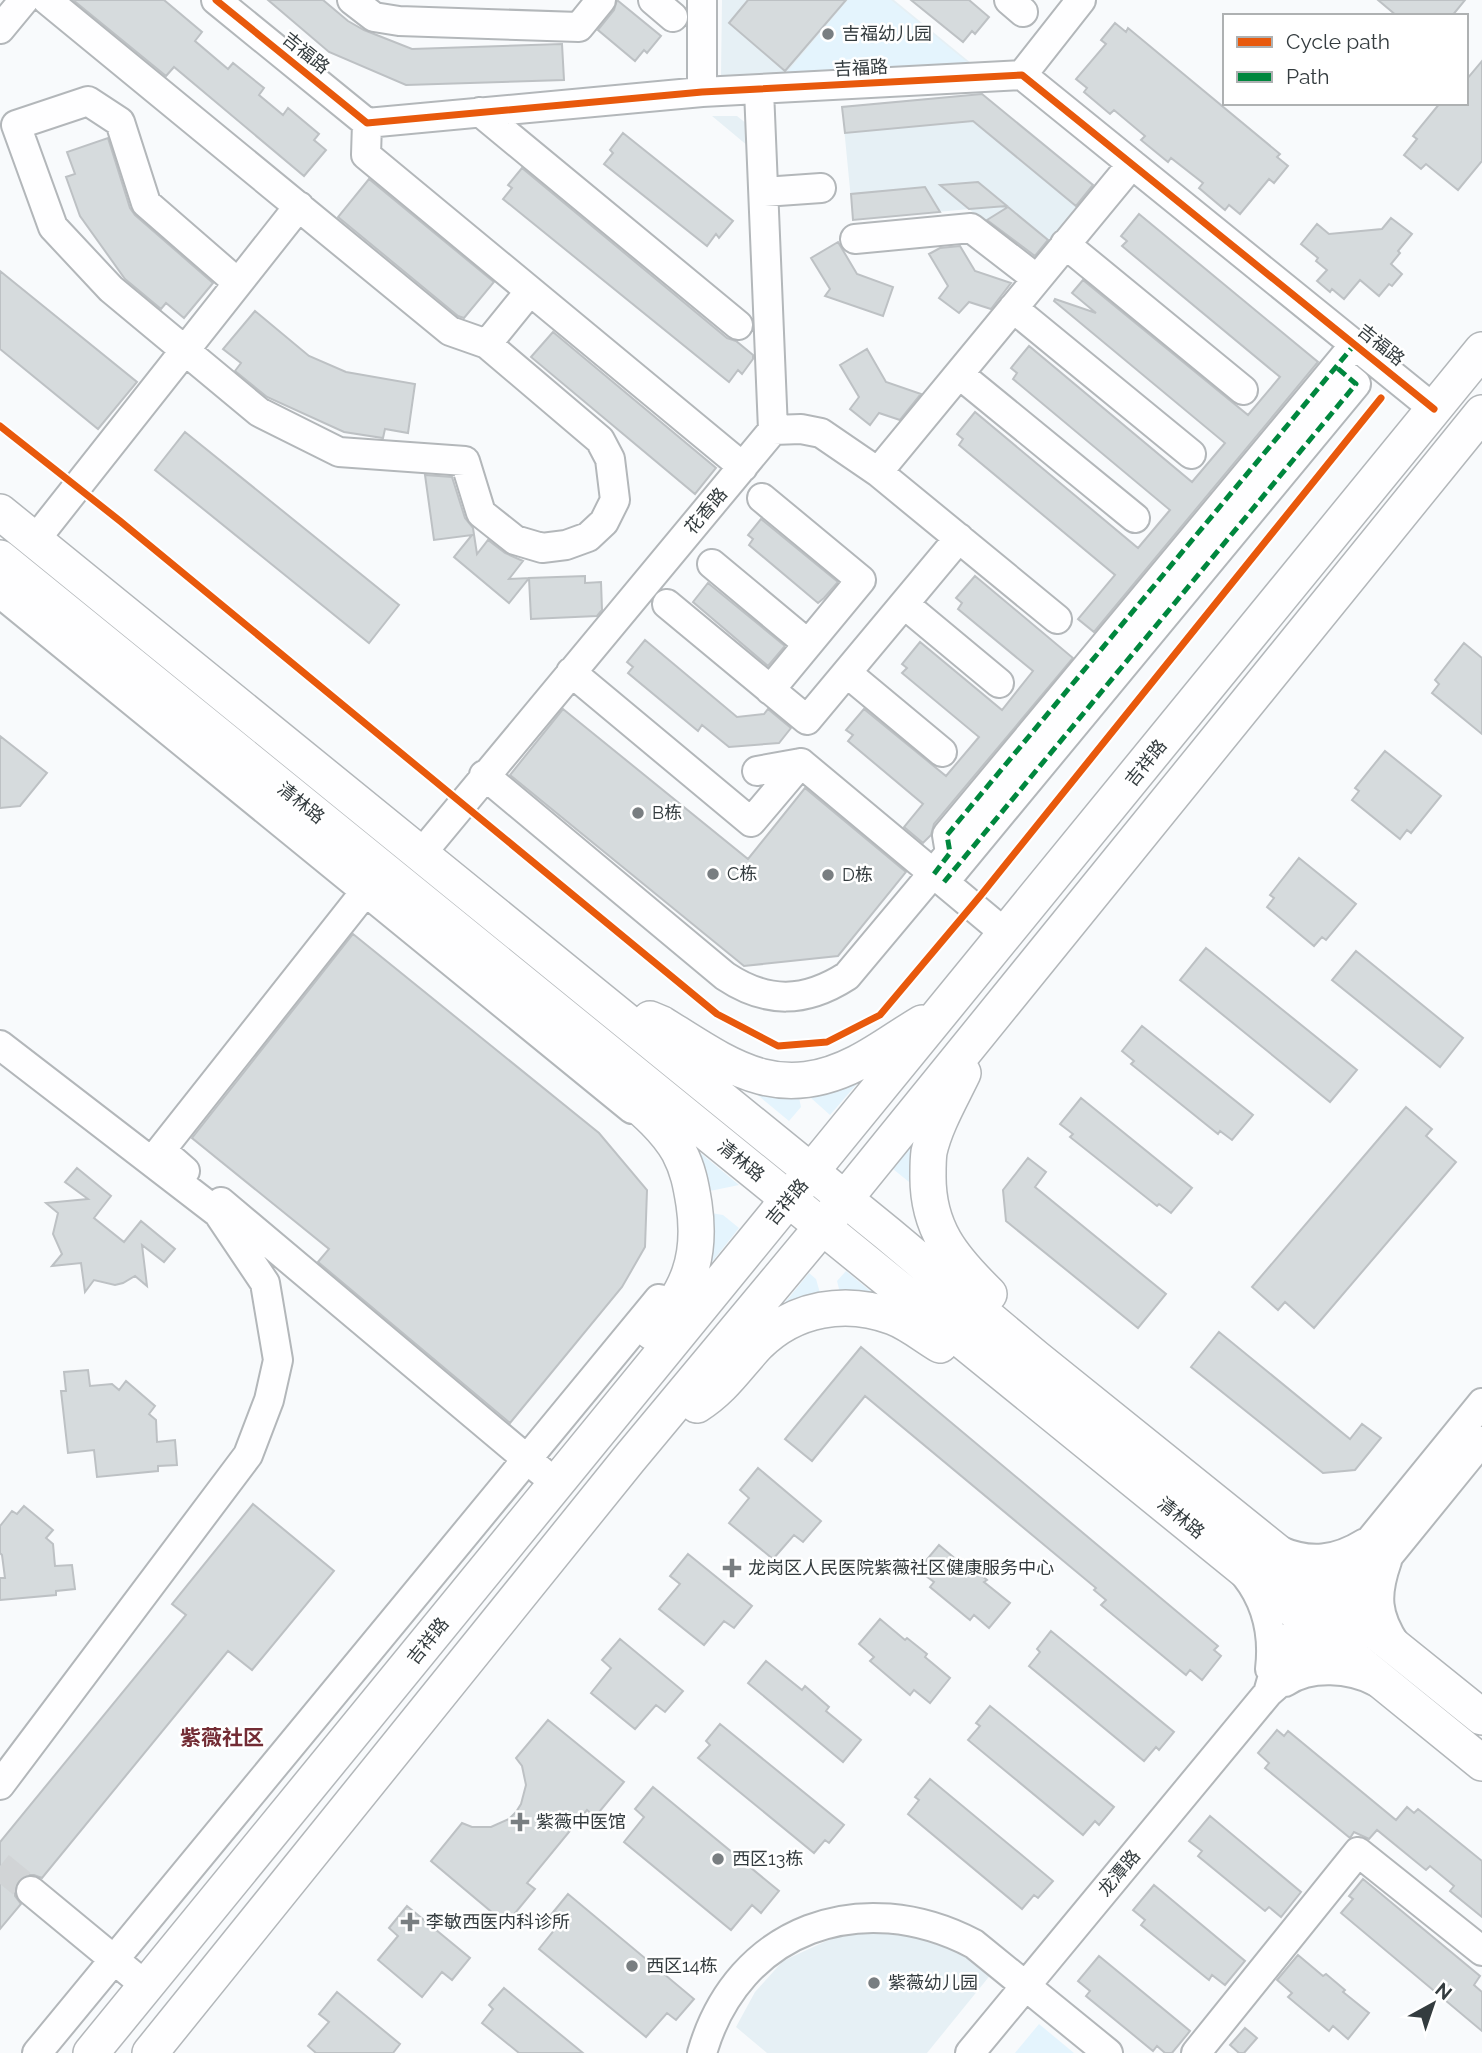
<svg xmlns="http://www.w3.org/2000/svg" width="1482" height="2053" font-family="Raleway,'Noto Sans SC',sans-serif">
<style>
.built{fill:#e6f0f5}
.green{fill:#e4f4fd}
.building{fill:#d6dbdd;stroke:#bdc1c4;stroke-width:2}
.lines{fill:none;stroke-linecap:round;stroke-linejoin:round}
.minor-tunnel{stroke:#d1d4d6;stroke-width:28;stroke-dasharray:28 14;stroke-linecap:butt}
.minor-casing{stroke:#b3b7ba;stroke-width:32}
.major-casing{stroke:#b3b7ba;stroke-width:38}
.minor{stroke:#fefeff;stroke-width:28}
.major{stroke:#fefeff;stroke-width:35}
.quiet{stroke:#00873e;stroke-width:5;stroke-dasharray:10 5;stroke-linecap:butt}
.cycleway-casing{stroke:#fff;stroke-width:11}
.cycleway{stroke:#e8590c;stroke-width:7}
.poi-dot{fill:#797e81;stroke:#fff;stroke-width:2.5}
.labels{text-anchor:middle;stroke-width:5;stroke-linejoin:round;paint-order:stroke}
.poi-label{font-size:18px;fill:#343c3f;stroke:#fff;text-anchor:start}
.street-label{font-size:18px;fill:#343c3f;stroke:#fff}
.quarter-label{font-size:21px;font-weight:bold;fill:#732c34;stroke:#fff}
</style>
<rect width="100%" height="100%" fill="#f8fafc"/>
<path class="built" d="M722,0H894L977,68L729,82L721,75Z
M981,93L1101,192L1040,267L969,209L853,220L842,107Z
M712,116H737L747,124L748,146Z
M863,1924L957,1945L992,1973L927,2053H767L736,2027L755,1992L783,1961Z"/>
<path class="green" d="M848,0H891L973,67L784,76Z
M887,1049L830,1115L811,1098L807,1089Z
M726,1069L797,1088L801,1107L789,1121Z
M935,1117L919,1190L893,1169Z
M680,1136L739,1185L705,1192Z
M711,1213L723,1215L739,1228L693,1286Z
M846,1271L890,1307L841,1297L837,1281Z
M809,1273L816,1279L822,1300L769,1322Z
M1039,2024L1074,2053H1015Z"/>
<path class="building" d="M73,0H164L202,32L195,41L228,69L233,63L264,88L259,95L283,115L288,108L319,134L314,140L326,150L304,176L174,67L166,76Z
M268,0H323L348,21L364,30L412,49L562,44L564,80L406,85L329,52Z
M617,0L661,36L647,53L644,50L635,61L598,30L614,10Z
M748,0H846L785,71L729,23Z
M911,0H969L989,17L975,34L972,31L963,42Z
M1378,0H1465L1452,16H1397Z
M1115,23L1126,32L1128,28L1280,154L1277,157L1288,166L1274,183L1269,179L1240,214L1229,205L1225,210L1199,188L1203,183L1171,158L1168,162L1141,140L1145,136L1114,110L1110,114L1084,92L1087,88L1076,79L1106,44L1101,40Z
M1482,61V161L1458,190L1426,164L1421,169L1404,155L1417,139L1413,136L1440,103H1466V80Z
M982,94L1093,185L1076,206L973,121L845,133L842,107Z
M623,133L733,221L719,238L716,234L707,246L604,164L613,153L610,150Z
M108,138L130,208L135,215L213,283L184,318L166,303L161,309L125,279L80,216L66,177L75,174L67,152Z
M522,168L727,338L736,341L753,355V359L742,374L738,370L729,382L503,199L512,188L508,185Z
M369,179L494,282L464,318L458,316L338,217Z
M978,182L1007,206L969,209L940,185Z
M925,187L940,212L853,220L851,194Z
M1008,207L1048,240L1035,256L987,220Z
M1139,214L1318,362L1094,632L1078,619L1115,575L959,445L963,439L957,434L975,412L1138,548L1170,510L1013,379L1017,373L1011,368L1029,346L1192,482L1225,443L1054,301L1055,299L1096,313L1072,293L1083,280L1248,415L1280,377L1122,246L1127,241L1121,236Z
M1391,218L1412,234L1398,251L1400,253L1391,264L1402,274L1392,286L1389,284L1379,296L1360,280L1344,299L1332,289L1330,292L1317,281L1327,270L1316,261L1318,258L1301,244L1317,224L1329,234L1382,229Z
M838,242L857,274L893,287L883,316L825,296L830,289L811,258Z
M960,246L975,271L1011,283L991,309L969,302L959,313L939,298L948,286L929,254L940,248Z
M0,271L137,382L98,429L0,349Z
M255,311L309,356L346,372L415,384L408,433L385,429L383,438L344,432L267,397L235,371L241,363L223,349Z
M553,332L716,468L695,494L531,357Z
M867,349L886,382L921,394L900,420L879,413L870,425L850,409L859,397L840,365Z
M185,432L399,605L369,643L155,470Z
M425,475L452,477L465,518L473,528L477,554L488,540L505,553L523,561L509,579L529,578L509,603L454,557L472,535L434,540Z
M761,519L838,582L824,598L818,603L749,545L753,539L748,535Z
M585,576V583L601,582L602,610L597,616L531,619L529,578Z
M975,576L1073,658L934,824L931,835L923,843L904,827L923,804L848,741L853,735L846,730L864,709L946,776L979,737L902,673L907,668L902,664L920,642L1002,710L1033,671L958,609L962,603L956,598Z
M708,583L785,646L768,666L693,602Z
M645,640L737,717L764,714L768,709L791,728L779,743L729,747L702,725L698,731L628,673L633,667L627,662Z
M1464,643L1482,658V734L1432,693L1439,684L1435,680Z
M563,709L748,859L805,788L906,872L838,956L744,966L510,775Z
M0,736L47,773L20,806L0,808Z
M1385,751L1441,796L1411,833L1407,830L1400,839L1352,800L1359,791L1355,788Z
M1299,858L1356,904L1326,940L1322,937L1314,946L1267,907L1274,898L1270,895Z
M353,934L599,1133L647,1190L645,1247L622,1287L510,1423L318,1262L329,1249L192,1138Z
M1206,948L1357,1070L1330,1102L1180,980Z
M1356,951L1463,1038L1440,1067L1332,980Z
M1142,1026L1253,1115L1232,1140L1220,1131L1218,1134L1131,1064L1134,1061L1122,1051Z
M1081,1098L1192,1188L1171,1213L1159,1204L1157,1206L1070,1137L1073,1134L1060,1124Z
M1406,1107L1432,1129L1426,1136L1456,1162L1314,1328L1285,1302L1278,1310L1252,1287Z
M1028,1158L1046,1172L1035,1187L1166,1294L1138,1328L1006,1221L1003,1190Z
M77,1168L111,1196L94,1218L124,1242L141,1221L175,1249L164,1262L142,1245L147,1286L135,1276L123,1283L115,1285L94,1280L85,1292L81,1263L52,1266L62,1254L53,1234L58,1213L46,1203L88,1199L65,1182Z
M1219,1332L1350,1439L1362,1424L1381,1438L1355,1470L1323,1473L1191,1367Z
M861,1347L1218,1646L1214,1650L1221,1656L1202,1680L1190,1670L1186,1675L1101,1605L1106,1600L1094,1590L1096,1588L865,1396L812,1461L785,1439Z
M88,1370L90,1386L112,1384L119,1390L126,1381L155,1406L149,1414L156,1420L157,1442L175,1440L177,1465L158,1466V1471L97,1477L94,1450L68,1453L61,1391H66L64,1372Z
M758,1468L821,1521L803,1542L794,1535L773,1559L729,1523L749,1498L740,1490Z
M253,1504L334,1571L252,1670L228,1651L42,1878L34,1875H26L18,1881L15,1889V1896L21,1904L0,1929V1842L186,1615L172,1604Z
M24,1506L53,1530L46,1538L53,1544L55,1566L72,1565L75,1589L56,1591V1595L0,1600V1578H5L2,1555L0,1553V1526L12,1511L17,1514Z
M939,1545L964,1566L966,1563L987,1580L984,1582L1010,1603L989,1628L974,1615L970,1620L930,1587L934,1582L918,1570Z
M688,1554L752,1606L734,1628L724,1621L704,1645L659,1609L680,1584L670,1576Z
M880,1619L905,1640L907,1638L927,1654L925,1657L950,1678L930,1703L914,1690L910,1695L870,1661L874,1657L859,1644Z
M1051,1631L1174,1732L1159,1750L1156,1747L1144,1761L1029,1666L1040,1652L1037,1649Z
M620,1639L683,1691L665,1712L656,1705L635,1729L591,1693L611,1668L602,1660Z
M766,1661L802,1690L805,1686L829,1707L826,1711L861,1740L843,1762L748,1683Z
M990,1706L1114,1807L1099,1825L1095,1821L1083,1835L968,1740L980,1726L976,1723Z
M548,1720L624,1782L595,1817L587,1810L527,1883L535,1889L506,1924L431,1861L462,1823L472,1827H491L509,1819L516,1812L521,1804L526,1785L522,1766L516,1758Z
M720,1724L844,1825L829,1843L825,1840L814,1853L698,1758L710,1745L706,1741Z
M1277,1730L1284,1736L1288,1731L1396,1820L1407,1807L1414,1813L1418,1809L1482,1861V1917L1450,1891L1454,1886L1430,1866L1426,1870L1377,1830L1369,1839L1354,1832L1350,1838L1265,1768L1269,1763L1258,1753Z
M930,1779L1053,1881L1038,1898L1034,1895L1022,1909L908,1814L919,1800L915,1797Z
M653,1787L779,1891L761,1913L752,1905L731,1930L624,1842L644,1817L635,1809Z
M1210,1816L1301,1892L1281,1917L1269,1907L1265,1911L1198,1856L1202,1851L1189,1841Z
M1363,1879L1480,1976L1474,1985L1482,1992V2031L1341,1913L1353,1899L1349,1896Z
M1154,1885L1245,1961L1225,1985L1212,1975L1209,1980L1141,1925L1145,1920L1133,1910Z
M568,1894L694,1999L676,2020L667,2013L646,2037L539,1949L559,1924L550,1916Z
M407,1906L470,1958L452,1980L442,1972L422,1997L378,1960L398,1936L389,1928Z
M1298,1955L1323,1976L1326,1974L1345,1990L1343,1992L1369,2013L1348,2039L1333,2026L1329,2031L1288,1997L1292,1993L1277,1980Z
M1099,1956L1190,2031L1172,2053H1165L1157,2046L1153,2051L1086,1996L1090,1991L1078,1981Z
M504,1988L516,1998L583,2053H519L482,2023L493,2009L489,2005Z
M337,1992L400,2044L393,2053H316L308,2046L329,2022L319,2014Z
M1245,2028L1257,2038L1244,2053H1239L1230,2045Z"/>
<g class="lines">
<path class="minor-tunnel" d="M0,1866L31,1891"/>
<g class="minor-casing">
<path id="minor" d="M47,0L450,331L487,344
M216,0L367,123L702,92L1022,75L1434,409
M352,0L374,17L399,21L579,27L601,0
M653,0L673,17
M1009,0L1023,12
M0,29L24,0
M1022,75L1081,0
M702,92V0
M480,112L738,325
M367,123L366,155L743,467
M764,192L821,188
M855,239L971,228L1037,279
M1065,244L1243,390
M238,283L146,203L120,122L88,101L16,125L53,227L111,289L259,412L339,452L465,461L481,513L515,540L542,548L566,545L588,537L604,522L615,500L610,459L600,440L487,344L530,291
M1013,308L1191,454
M959,374L1135,518
M773,430L801,429L821,433L878,472L1057,619
M878,472L1132,164
M762,498L861,580L770,690
M35,540L299,206
M712,564L808,644
M0,593L632,1109
M667,604L807,720L959,538
M904,604L999,683
M571,672L751,822L801,763
M847,673L942,752
M801,763L1006,934
M757,771L801,763
M484,775L725,976C767,1004 805,1003 847,976L950,853L947,835L1355,344
M421,854L773,430L759,90
M946,880L1356,384L1336,367
M0,1045L218,1213L265,1283L278,1360L269,1400L248,1455L0,1785
M185,1171L161,1150L376,878
M221,1202L541,1471
M1278,1550C1310,1564 1336,1561 1365,1543
M1387,1561C1375,1595 1376,1615 1396,1645
M1246,1576C1267,1603 1274,1635 1270,1669
M1285,1682C1311,1665 1350,1668 1377,1682
M1268,1693L1280,1651L1482,1403
M31,1891L146,1986
M37,2053L659,1299
M702,2053C738,1928 862,1885 974,1944L1108,2053
M970,2053L1268,1693L1299,1666L1482,1441
M1196,2053L1358,1852L1482,1951"/>
</g>
<g class="major-casing">
<path id="major" d="M0,512L888,1234L1036,1358L1482,1717
M0,558L1482,1763
M650,1019L662,1024C729,1066 777,1104 857,1063C879,1052 900,1036 922,1023
M963,1073C951,1098 935,1125 929,1152C928,1159 928,1167 928,1174C927,1228 952,1258 989,1294
M619,1089C640,1107 665,1127 679,1152C688,1169 691,1185 694,1204C702,1258 688,1292 652,1332
M697,1405C723,1389 738,1365 758,1344C794,1308 846,1299 893,1317C909,1323 925,1336 940,1345
M91,2053L1482,350
M150,2053L629,1459L822,1227L1482,413"/>
</g>
<use href="#minor" class="minor"/>
<use href="#major" class="major"/>
<path class="quiet" d="M934,874L950,853L947,835L1355,344
M944,882L1356,384L1336,367"/>
<g class="cycleway-casing">
<path id="cycleway" d="M216,0L367,123L702,92L1022,75L1434,409
M0,426L120,521L717,1014L778,1046L827,1042L880,1015L981,895L1381,398"/>
</g>
<use href="#cycleway" class="cycleway"/>
</g>
<g class="poi-dot">
<circle cx="828" cy="34" r="7"/>
<circle cx="638" cy="813" r="7"/>
<circle cx="713" cy="874" r="7"/>
<circle cx="828" cy="875" r="7"/>
<path d="M728.5 1557.5h7v7h7v7h-7v7h-7v-7h-7v-7h7z"/>
<path d="M516.5 1811.5h7v7h7v7h-7v7h-7v-7h-7v-7h7z"/>
<circle cx="718" cy="1859" r="7"/>
<path d="M406.5 1911.5h7v7h7v7h-7v7h-7v-7h-7v-7h7z"/>
<circle cx="632" cy="1966" r="7"/>
<circle cx="874" cy="1983" r="7"/>
</g>
<g class="labels">
<g class="poi-label">
<text x="842" y="40">吉福幼儿园</text>
<text x="652" y="819">B栋</text>
<text x="727" y="880">C栋</text>
<text x="842" y="881">D栋</text>
<text x="748" y="1574">龙岗区人民医院紫薇社区健康服务中心</text>
<text x="536" y="1828">紫薇中医馆</text>
<text x="732" y="1865">西区13栋</text>
<text x="426" y="1928">李敏西医内科诊所</text>
<text x="646" y="1972">西区14栋</text>
<text x="888" y="1989">紫薇幼儿园</text>
</g>
<g class="street-label">
<text transform="translate(306 53) rotate(39)" y="6">吉福路</text>
<text transform="translate(861 68) rotate(-3)" y="6">吉福路</text>
<text transform="translate(1381 345) rotate(39)" y="6">吉福路</text>
<text transform="translate(706 511) rotate(-50)" y="6">花香路</text>
<text transform="translate(1146 763) rotate(-51)" y="6">吉祥路</text>
<text transform="translate(301 803) rotate(39)" y="6">清林路</text>
<text transform="translate(741 1161) rotate(39)" y="6">清林路</text>
<text transform="translate(787 1202) rotate(-50)" y="6">吉祥路</text>
<text transform="translate(1181 1518) rotate(39)" y="6">清林路</text>
<text transform="translate(428 1641) rotate(-51)" y="6">吉祥路</text>
<text transform="translate(1119 1873) rotate(-50)" y="6">龙潭路</text>
</g>
<g class="quarter-label">
<text x="222" y="1745">紫薇社区</text>
</g>
</g>
<rect x="1223" y="14" width="245" height="91" fill="#ffffff" stroke="#aeb1b2" stroke-width="2"/>
<rect x="1237" y="37" width="35" height="10" fill="#e8590c" stroke="#aeb1b2" stroke-width="2"/>
<text x="1286" y="49" font-size="21" fill="#343c3f">Cycle path</text>
<rect x="1237" y="72" width="35" height="10" fill="#00873e" stroke="#aeb1b2" stroke-width="2"/>
<text x="1286" y="84" font-size="21" fill="#343c3f">Path</text>
<g transform="translate(1433 2004) rotate(40)" stroke="#ffffff" stroke-width="5" paint-order="stroke">
<path d="M0-5L12 26L0 18L-12 26Z" fill="#343c3f"/>
<text y="-10" font-size="19" font-weight="bold" text-anchor="middle" fill="#343c3f">N</text>
</g>
</svg>
